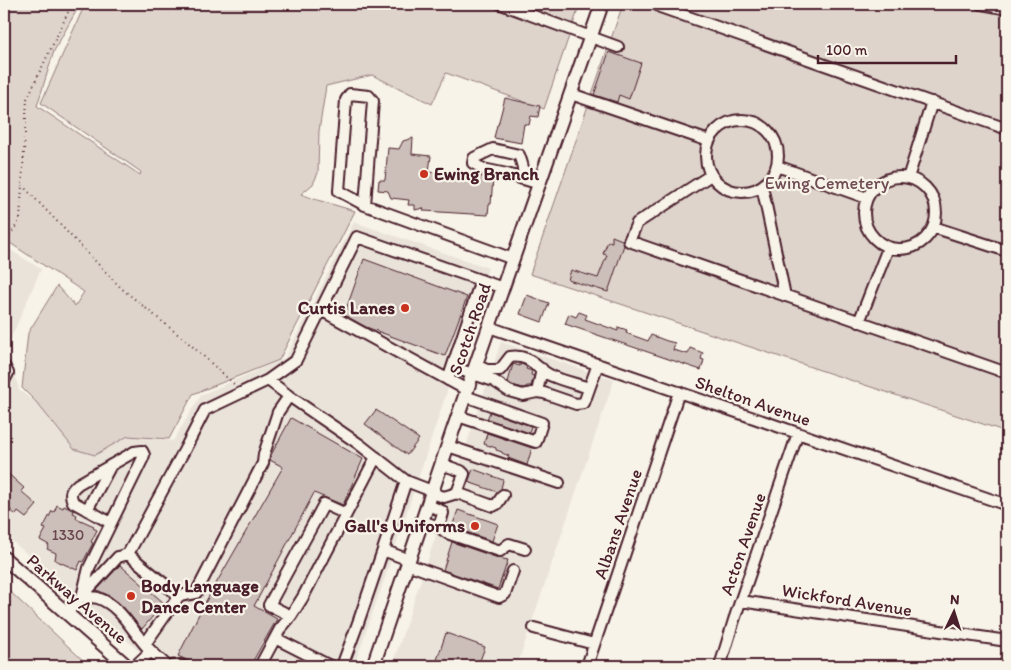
<svg xmlns="http://www.w3.org/2000/svg" width="1011" height="670" font-family="Itim,sans-serif">
<style>
.built{fill:#eae3da}
.green{fill:#ded4cc;stroke:#947a7c}
.building{fill:#ccbfb9;stroke:#4a1f2b}
.lines{fill:none;stroke-linecap:round;stroke-linejoin:round}
.minor-casing{stroke:#4a1f2b;stroke-width:14}
.major-casing{stroke:#4a1f2b;stroke-width:16}
.path{stroke:#4a1f2b;stroke-width:2;stroke-dasharray:1 4;stroke-linecap:butt}
.minor{stroke:#f7f3e8;stroke-width:10}
.major{stroke:#f7f3e8;stroke-width:12}
.poi-dot{fill:#c8321e;stroke:#f7f3e8;stroke-width:2}
.labels{text-anchor:middle;stroke-width:4.5;stroke-linejoin:round;paint-order:stroke}
.number-label{font-size:15px;fill:#6a474e}
.poi-label{font-size:18px;font-weight:bold;fill:#4a1f2b;stroke:#f7f3e8;text-anchor:start}
.park-label{font-size:18px;fill:#6f4c53;stroke:#f7f3e8}
.street-label{font-size:18px;fill:#4a1f2b;stroke:#f7f3e8}
</style>
<rect width="100%" height="100%" fill="#f7f3e8"/>
<filter id="ink" filterUnits="userSpaceOnUse"><feTurbulence type="fractalNoise" baseFrequency=".02" numOctaves="2"/><feDisplacementMap in="SourceGraphic" scale="10" xChannelSelector="R" yChannelSelector="G"/><feConvolveMatrix kernelMatrix="1 2 1 2 8 2 1 2 1" color-interpolation-filters="sRGB"/></filter>
<g filter="url(#ink)">
<path class="built" d="M354,222L488,268L389,566L354,666H156L4,534V246L41,269L8,345L19,390L37,403L74,449L94,455L128,436L173,441L201,395L285,358Z
M501,342L614,380L517,666H392Z"/>
<path class="green" d="M4,4H80L54,51L37,106L140,175L141,172L41,103L85,4H580L544,109L446,73L432,104L372,75L326,86L319,131L318,173L313,184L301,194L314,199L355,211L279,360L193,394L169,439L128,436L95,455L74,449L37,403L22,388L28,333L57,286L75,306L84,292L4,239Z
M623,4H955L1007,13V12V432L530,274Z
M4,586L89,666H4Z"/>
<path class="building" d="M609,52L641,63L629,99L619,95L617,102L594,95Z
M505,98L540,106L538,117L531,116L529,125L524,124L521,143L494,138L497,125H498Z
M413,138L412,154L431,156L429,172L493,178L491,204H489L488,215L424,211L423,208L415,210V205H408L409,200L391,198L388,191L378,190L379,180H385L388,148L399,149L403,141Z
M612,236L622,240L624,245L608,292L568,280L571,270L598,278L607,255L603,254L608,241L612,242Z
M364,259L467,297L445,356L366,327L344,315Z
M527,295L549,303L542,322L520,314Z
M579,312L587,315L585,319L618,331V327L627,330L626,333L648,341L651,335L667,341L675,343L673,350L688,354L690,348L703,353L701,359L704,360L701,370L565,324L569,314L576,317Z
M513,364L520,366V364H522L527,367L526,369L532,371L531,375L534,376L531,386H527L526,387L523,388L512,385L508,382Z
M376,410L419,439L407,455L365,424Z
M490,412L531,426L529,433L487,419Z
M291,418L363,459L343,505L314,493L254,606L277,619L250,666H200L178,656L202,608L283,467L270,460L271,455Z
M487,433L532,448L527,465L508,458L509,456L502,453V452L496,450V448L484,444Z
M473,469L503,480L501,489L497,492L468,482Z
M4,470L24,488L21,491L37,505L26,518L18,512L16,515L6,506L9,503L4,499Z
M57,505L63,508L64,506L74,511L73,513L77,515L76,518L94,526L93,528L97,530L91,542L93,543L83,562L81,561L77,570L55,560L56,553L47,549L49,545L40,540L46,529L43,528L52,511L54,512Z
M458,510L498,524L492,541L452,527Z
M452,542L498,558L508,560L498,589L443,570Z
M120,565L164,603L142,629L119,603L110,596L97,590Z
M446,633L485,647L478,666H435Z"/>
<g class="lines">
<g class="minor-casing">
<path id="minor" d="M501,4L618,47
M981,4L1007,9
M660,7L1007,129
M571,94L709,141
M706 156a36 36 0 1 1 72 0a36 36 0 1 1-72 0Z
M777,166L867,198
M711,175L637,223L629,241L1007,373
M864 213a36 36 0 1 1 72 0a36 36 0 1 1-72 0Z
M908,178L932,102
M522,179C525,171 522,163 519,155L493,149L474,158L473,163L483,169L507,174L540,184
M762,186L785,296
M365,205L373,101L369,96L350,94L346,100L339,191L365,205L513,259
M933,227L1007,251
M321,310L467,390
M859,322L888,248
M489,327L1007,505
M476,365L487,370H500L510,357C532,354 535,369 552,376C563,381 577,384 589,388
M4,366L8,373L4,381
M458,369L494,381L509,391L523,395L537,392L544,393L576,404L584,403L598,364
M268,380L296,360L357,237L503,288
M448,380L481,280
M537,392L542,369
M458,416L536,442L542,423L465,396
M448,446L559,483
M432,493L444,497L457,493L464,474L461,471L441,464
M457,493L493,506L497,504L503,495
M87,510L111,465
M422,521L439,527L443,513L442,511L428,505
M111,523L73,502C69,493 71,490 78,484L134,452L142,451L144,455L143,458L89,568L82,597C87,597 93,597 98,598C123,607 133,634 151,651L135,666
M439,527L447,533L500,551L509,544L525,549
M383,550L406,481L432,491
M128,554L179,596
M407,564L499,597L505,594L513,571
M741,601L1007,641
M67,613L118,557L128,554L185,449L205,410L268,380L289,396L359,444L406,481
M291,616L269,605L324,504L346,514
M534,628L594,644
M275,638L330,666
M145,644L179,596L196,593L263,463L264,454L278,412L289,396
M151,651L167,666
M172,666L180,665L182,666
M260,666L280,629L291,616L303,597L376,457
M342,666L358,623L383,550L409,560
M587,666L679,392
M720,666L734,620L798,433
M1006,666L1007,657"/>
</g>
<g class="major-casing">
<path id="major" d="M4,558L127,666
M373,666L453,430L602,4"/>
</g>
<path class="path" d="M22,185L121,288L191,345L235,385
M4,244L20,220L27,99L72,4"/>
<use href="#minor" class="minor"/>
<use href="#major" class="major"/>
</g>
</g>
<g class="poi-dot">
<circle cx="424" cy="174" r="5"/>
<circle cx="405" cy="308" r="5"/>
<circle cx="475" cy="526" r="5"/>
<circle cx="131" cy="596" r="5"/>
</g>
<g class="labels">
<g class="number-label">
<text x="68" y="540">1330</text>
</g>
<g class="poi-label">
<text x="434" y="180">Ewing Branch</text>
<text x="395" y="314" text-anchor="end">Curtis Lanes</text>
<text x="465" y="532" text-anchor="end">Gall's Uniforms</text>
<text x="141" y="592">Body Language<tspan x="141" dy="21">Dance Center</tspan></text>
</g>
<g class="park-label">
<text x="827" y="189">Ewing Cemetery</text>
</g>
<g class="street-label">
<text transform="translate(470 329) rotate(-71)" y="6">Scotch Road</text>
<text transform="translate(753 401) rotate(19)" y="6">Shelton Avenue</text>
<text transform="translate(618 524) rotate(-71)" y="6">Albans Avenue</text>
<text transform="translate(743 544) rotate(-71)" y="6">Acton Avenue</text>
<text transform="translate(77 599) rotate(41)" y="6">Parkway Avenue</text>
<text transform="translate(847 600) rotate(9)" y="6">Wickford Avenue</text>
</g>
</g>
<rect width="1011" height="670" fill="none" stroke="#f7f3e8" stroke-width="20"/>
<rect x="10" y="10" width="991" height="650" fill="none" stroke="#4a1f2b" stroke-width="2" filter="url(#ink)"/>
<g transform="translate(954 612) rotate(4)" stroke="#f7f3e8" stroke-width="4" paint-order="stroke">
<path d="M0-4L9 19L0 12L-9 19Z" fill="#4a1f2b"/>
<text y="-8" font-size="14" font-weight="bold" text-anchor="middle" fill="#4a1f2b">N</text>
</g>
<path d="M818 55v8h138v-8" fill="none" stroke="#4a1f2b" stroke-width="2.5"/>
<text x="826" y="55" font-size="15" fill="#4a1f2b" stroke="#f7f3e8" stroke-width="4" paint-order="stroke">100 m</text>
</svg>
